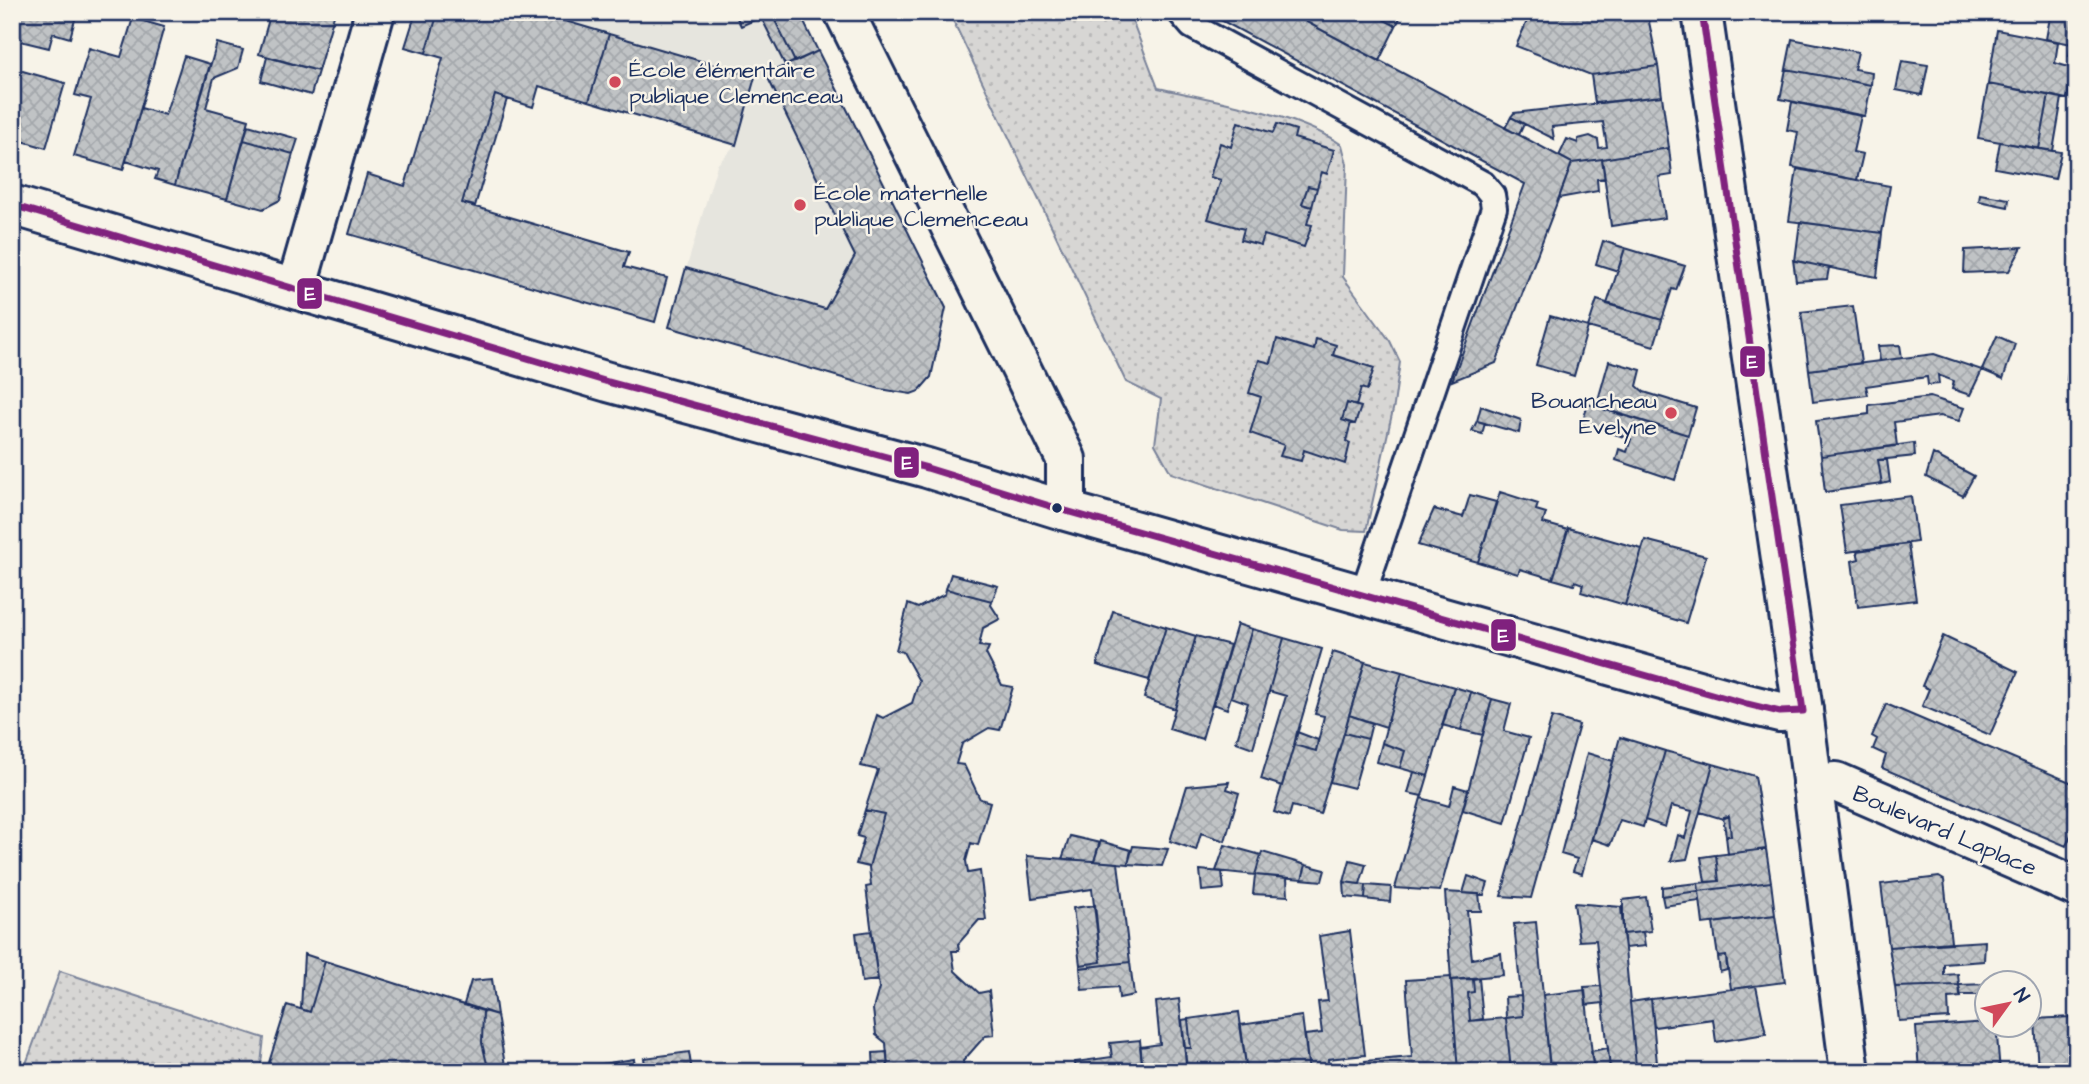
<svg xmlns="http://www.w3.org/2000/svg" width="2089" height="1084" font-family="'Architects Daughter',sans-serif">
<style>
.built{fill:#e6e5de}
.grass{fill:url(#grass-dots);stroke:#798299;stroke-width:2}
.building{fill:url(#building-cross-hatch);stroke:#1b2f5e;stroke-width:2}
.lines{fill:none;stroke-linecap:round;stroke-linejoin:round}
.service-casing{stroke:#1b2f5e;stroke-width:30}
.minor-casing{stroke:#1b2f5e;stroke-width:44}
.primary-casing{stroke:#1b2f5e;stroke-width:44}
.service{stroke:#f7f3e8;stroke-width:24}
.minor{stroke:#f7f3e8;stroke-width:38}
.primary{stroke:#f7f3e8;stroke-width:38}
.bus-1-casing{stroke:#f7f3e8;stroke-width:12}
.bus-1{stroke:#80217e;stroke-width:7}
.poi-dot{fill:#d1495b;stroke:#f7f3e8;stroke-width:2.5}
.bus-dot{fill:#1b2f5e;stroke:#f7f3e8;stroke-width:2.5}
.labels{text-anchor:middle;stroke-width:5;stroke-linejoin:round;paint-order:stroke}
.poi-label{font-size:23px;fill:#1b2f5e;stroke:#f7f3e8;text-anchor:start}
.street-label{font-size:23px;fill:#1b2f5e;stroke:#f7f3e8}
.line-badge{stroke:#f7f3e8;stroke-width:2.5}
.badge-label{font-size:19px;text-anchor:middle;font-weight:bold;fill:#fff}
</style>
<defs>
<pattern id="grass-dots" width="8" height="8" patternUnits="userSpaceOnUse" patternTransform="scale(1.75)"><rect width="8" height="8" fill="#d7d6d4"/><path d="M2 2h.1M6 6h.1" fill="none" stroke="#b8b8b8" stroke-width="1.8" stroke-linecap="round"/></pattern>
<pattern id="building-cross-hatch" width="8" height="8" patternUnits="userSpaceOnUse" patternTransform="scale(1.75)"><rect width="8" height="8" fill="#c0c3c5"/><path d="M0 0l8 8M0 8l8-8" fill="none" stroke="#a4a8ac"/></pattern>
</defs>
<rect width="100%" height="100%" fill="#f7f3e8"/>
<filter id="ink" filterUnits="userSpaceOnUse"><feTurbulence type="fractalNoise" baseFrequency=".0143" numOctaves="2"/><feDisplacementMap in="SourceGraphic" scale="14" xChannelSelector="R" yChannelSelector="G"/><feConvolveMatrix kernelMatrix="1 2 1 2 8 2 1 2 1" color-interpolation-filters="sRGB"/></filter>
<g filter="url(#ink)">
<path class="built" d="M416,12H799L946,308L931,377L919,391L896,393L669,327L717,165L735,145L540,86L533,107L495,95L443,58L405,47Z"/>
<path class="grass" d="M949,12H1129L1158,88C1212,100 1296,113 1342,145L1347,164L1343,277L1390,341L1400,362L1394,405L1366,531L1343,530L1171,473L1155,444L1161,399L1126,382Z
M60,971L264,1038L260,1072H23Z"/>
<path class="building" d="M17,12H77L70,38L53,33L49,48L12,39Z
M271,12H335L318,71L259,54Z
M416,12H438L426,53L405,47Z
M438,12H535L609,34L589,101L539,86L533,107L495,95L462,203L629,252L624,267L667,278L655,322L349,234L367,174L405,186L443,58L426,53Z
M734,12H771L795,62L785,65L761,17L741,26Z
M771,12H799L818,51L795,62Z
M1206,12H1288L1572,163L1496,363L1452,381L1525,184Z
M1288,12H1370L1396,26L1379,61Z
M1370,12H1403L1396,26Z
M1531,12H1647L1658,66L1591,75L1516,46Z
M2051,12H2077V45L2046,39Z
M133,18L164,27L123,170L74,156L91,99L75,95L89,48L121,57Z
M1997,30L2058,42L2055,63L2072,68L2067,99L1988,84Z
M609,34L755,77L736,145L589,101Z
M1792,39L1858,52L1854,69L1872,72L1871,85L1786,69Z
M217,43L243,50L238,68L214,78L206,108L249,120L227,199L175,185Z
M2071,44L2077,45V58L2069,56Z
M818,51L946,308L931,377L919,391L911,394L880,389L669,327L686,268L825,309L855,256L766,74Z
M184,56L210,64L175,185L155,179L158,171L126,161L141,108L165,115Z
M267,57L318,71L311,95L261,81Z
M1902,61L1928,65L1922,95L1896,90Z
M1658,66L1662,96L1595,103L1591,75Z
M12,68L65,83L46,148L12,138Z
M1786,69L1871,85L1865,116L1780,99Z
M1988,84L2049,95L2039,149L1978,138Z
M495,95L507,99L475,206L462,203Z
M2049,95L2062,98L2053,151L2039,149Z
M1662,96L1669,148L1602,159L1572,163L1559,156L1567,139L1578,143V139L1590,136L1598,140L1599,148L1607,147L1603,122L1552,127L1554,139L1511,117L1514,113Z
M1792,102L1861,116L1853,152L1863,154L1857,180L1792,167L1798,132L1787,130Z
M1511,117L1524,124L1519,135L1505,128Z
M1238,122L1273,133L1277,124L1296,130L1294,138L1334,150L1327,174L1322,172L1317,188L1308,186L1302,204L1312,207L1307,224L1312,225L1304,247L1264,235L1261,245L1241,240L1244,229L1208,219L1221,180L1210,177L1220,143L1231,147Z
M248,125L298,139L293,154L244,140Z
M244,140L293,154L280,200L263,209L227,199Z
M2000,142L2061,152L2055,179L1995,168Z
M1669,148L1672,175L1659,177L1665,218L1611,226L1602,159Z
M1602,159L1605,178L1597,179L1598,191L1559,198L1572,163Z
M1797,169L1890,186L1882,233L1789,221Z
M1308,186L1317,188L1312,207L1302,204Z
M1980,194L2009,199L2008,207L1979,201Z
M1800,222L1882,233L1877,277L1795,261Z
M1603,241L1625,248L1618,271L1596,264Z
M2022,247L2009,271L1964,273L1965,250Z
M1625,248L1685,266L1676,290L1672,289L1662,320L1607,304Z
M1793,260L1829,268L1827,279L1796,281Z
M1597,300L1662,320L1654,346L1588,327Z
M1853,306L1861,363L1809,370L1801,312Z
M2077,306V382L2067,380Z
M1550,316L1588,327L1574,376L1536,365Z
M1997,336L2015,344L2003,379L1982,370Z
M1277,339L1314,350L1316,339L1336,345L1333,355L1374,368L1367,390L1361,388L1356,406L1347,403L1342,420L1351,423L1346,441L1350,443L1345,464L1304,450L1301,461L1280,456L1284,445L1250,433L1261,397L1249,393L1259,360L1271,363Z
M1900,345L1902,358L1880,361L1878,346Z
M1934,354L1982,370L1970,395L1952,389L1954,381L1938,375L1939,384L1928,385L1927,377L1866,386L1868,395L1813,402L1809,370Z
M1609,361L1641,370L1637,386L1644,392L1696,408L1688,435L1596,407Z
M1930,397L1964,408L1959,421L1940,416L1894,422L1897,446L1821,456L1816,421L1869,414V405Z
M1347,403L1361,407L1355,424L1342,420Z
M1588,404L1688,435L1675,480L1616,460L1619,449L1627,452L1631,439L1582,424Z
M1481,406L1521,420L1519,433L1477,421Z
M1477,421L1485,423L1482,434L1472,431Z
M1914,443L1915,456L1878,460L1882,484L1825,492L1821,456Z
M1933,454L1974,476L1963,496L1926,477Z
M1878,460H1887L1890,482L1882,484Z
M1500,492L1538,504L1536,510L1546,513L1543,523L1568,530L1553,579L1520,569L1518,574L1478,562Z
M1470,495L1496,502L1478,562L1418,545L1434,509L1463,517Z
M1911,496L1917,542L1847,552L1840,505Z
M1568,528L1642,549L1625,605L1581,592L1583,584L1575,581L1574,585L1553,579Z
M1645,540L1706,556L1686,623L1625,605Z
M1908,544L1916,600L1858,607L1852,561L1859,559L1857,551Z
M951,574L998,586L992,601L946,589Z
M946,589L992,601L991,605L1000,619L983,628L979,646L989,647L986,654L1002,685L1013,687L1000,730L989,728L962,744L956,764L964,765L980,799L990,802L978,845L971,843L966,861L968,873L980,871L986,920H979L958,944L959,951H952L955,971L979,993L989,991L994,1035L985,1036L963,1061L964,1069L955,1072H877L888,1070L886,1043L876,1035L873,1009L879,988L866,887L871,886L869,867L884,814L865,810L878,770L861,766L877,715L883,718L912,703L919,681L903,652L896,650L908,604L918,608L945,594Z
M1113,611L1166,627L1149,680L1097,665Z
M1237,624L1252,629L1227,709L1213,704Z
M1166,627L1196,636L1175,709L1144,698Z
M1252,629L1284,638L1253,748L1236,742L1248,703L1231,697Z
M1196,636L1230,645L1202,739L1169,729Z
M1943,636L2018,672L1990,735L1922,706L1929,689L1922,686Z
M1284,638L1322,649L1282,786L1261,779L1286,696L1269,691Z
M1333,652L1365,662L1320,814L1292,806L1289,817L1274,812L1294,745L1316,751L1324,716L1315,714Z
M1365,662L1402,672L1386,727L1349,715Z
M1402,672L1454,687L1428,776L1400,768L1405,751L1382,743Z
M1454,687L1471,692L1461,730L1442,725Z
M1471,692L1492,699L1483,735L1461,730Z
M1492,699L1511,704L1504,731L1529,738L1505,823L1463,810Z
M1886,704L2077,785V822L2066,846L1882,768L1886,755L1873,749L1877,739L1872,736Z
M1349,715L1372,723L1368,739L1344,733Z
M1552,717L1579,725L1531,898L1501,896Z
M1297,732L1318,740L1316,751L1294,745Z
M1344,733L1368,739L1354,788L1330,782Z
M1620,737L1665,751L1643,827L1620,820L1610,845L1592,839Z
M1382,743L1405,751L1400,768L1377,762Z
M1665,751L1713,764L1687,859L1671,861L1678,835L1685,838L1692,811L1671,806L1665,827L1645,820Z
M1587,753L1613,761L1582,874L1573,871L1577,859L1561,854Z
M1713,764L1755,776L1766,849L1728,854L1726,836H1731L1729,816L1723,819L1700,812Z
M1414,772L1428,776L1422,796L1408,793Z
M1229,782L1227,789L1239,793L1225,841L1201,833L1196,850L1170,841L1187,786Z
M1454,786L1468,790L1440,891L1395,888L1421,798L1449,806Z
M865,810L884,814L869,867L856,864L864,838L857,836Z
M1729,816L1731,836H1726L1723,817Z
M1070,836L1100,843L1094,861L1062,859Z
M1100,841L1131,850L1128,864L1094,861Z
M1225,845L1261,855L1255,875L1216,871Z
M1133,846L1168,849L1162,866L1128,864Z
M1766,849L1771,882L1699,891L1698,883L1719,881L1716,855Z
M1262,852L1306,865L1302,879L1255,875Z
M1716,855L1719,881L1705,882L1701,857Z
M1027,856L1118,863L1130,962L1080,968V965L1101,962L1092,889L1032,898Z
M1350,860L1366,864L1360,884L1344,882Z
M1306,865L1325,870L1322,881L1302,879Z
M1200,870L1222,872L1224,889L1202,891Z
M1255,875L1287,878L1288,896L1253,894Z
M1468,876L1488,883L1484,895L1463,893Z
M1939,877L1944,880L1951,942L1889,947L1881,884Z
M1344,882L1366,885L1365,899L1345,897Z
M1771,882L1775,915L1703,924L1699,891Z
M1698,883L1699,891L1662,896V887Z
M1366,885L1391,887L1390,902L1365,899Z
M1699,891L1700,901L1664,906L1662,896Z
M1445,892L1479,894L1481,911H1467L1472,959L1501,953L1503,975L1451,980Z
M1646,897L1651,931L1623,934V900Z
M1574,903L1621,907L1636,1066L1610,1069L1596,940L1579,941Z
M1095,905L1101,962L1080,965L1073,908Z
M1775,915L1785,982L1731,989L1726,956L1718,957L1713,923Z
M1536,922L1550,1068L1511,1072L1506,1018L1523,1016L1514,924Z
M871,931L878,980L862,982L856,933Z
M1350,931L1365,1055L1328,1059L1329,1072H1309L1305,1035L1322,1033L1318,1002L1328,1001L1319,936Z
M1643,932L1645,946L1625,948L1623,934Z
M1985,941L1984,961L1944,964V975L1958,974L1959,985L1895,987L1889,947Z
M304,954L325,961L310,1012L301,1009Z
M1726,956L1727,970L1720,972L1718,957Z
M325,961L483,1011L482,1043L489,1072H266L287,1005L310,1012Z
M1130,962L1134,995L1119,998L1118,987L1082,990L1080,968Z
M1451,977L1458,1072H1367L1365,1061L1412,1057L1406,980Z
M1479,978L1483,1019L1470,1021L1468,993L1474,992L1473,979Z
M492,979L497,1015L464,1004L471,981Z
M1473,979L1474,992L1468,993L1470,1021L1506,1018L1511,1072H1458L1451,980Z
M1988,984V995H1960L1959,985Z
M1959,985L1961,997L1948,998L1949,1018L1899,1021L1895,987Z
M1601,986L1603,1003L1586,1005L1584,987Z
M1756,986L1766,1034L1716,1042L1713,1019L1654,1027L1651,999Z
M1585,990L1594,1072H1550L1543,995Z
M1521,996L1523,1016L1506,1018L1505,997Z
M1179,999L1187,1072H1143L1140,1047L1160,1044L1156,1002Z
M1651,999L1657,1063L1636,1066L1630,1002Z
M483,1011L497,1015L506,1072H489L482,1043Z
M1239,1012L1247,1072H1187L1185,1048H1191L1188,1019Z
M1302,1016L1309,1072H1247L1240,1025Z
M2071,1017L2076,1072H2038L2035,1019Z
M1188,1019L1191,1048H1185L1182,1020Z
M1988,1022L1996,1024L2000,1072H1919L1916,1027Z
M1140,1040L1143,1072H1076L1075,1062L1112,1057L1110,1043Z
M1608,1048L1610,1069L1594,1072L1591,1051Z
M689,1052L692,1072H635L646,1070L644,1058Z
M887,1052L888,1070L874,1072L873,1053Z
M634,1059L635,1072H589V1066Z"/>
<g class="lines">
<g class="service-casing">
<path id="service" d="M1180,12L1192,26L1483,184L1492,195L1494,208L1363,594"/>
</g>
<g class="minor-casing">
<path id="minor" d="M844,12L1066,459V511
M12,205L608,382L927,468L1066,511L1747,704L1780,712L1803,711
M296,289L375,12
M1812,784L1836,782L2077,887"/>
</g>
<g class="primary-casing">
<path id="primary" d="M1702,12L1803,711L1850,1072"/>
</g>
<use href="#service" class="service"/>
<use href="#minor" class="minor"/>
<use href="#primary" class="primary"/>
<g class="bus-1-casing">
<path id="bus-1" d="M1702,12L1803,711
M12,205L608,382L927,468L1066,511L1747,704L1780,712L1803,711"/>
</g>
<use href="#bus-1" class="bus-1"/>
</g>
</g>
<g class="poi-dot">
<circle cx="615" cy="82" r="7"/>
<circle cx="800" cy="205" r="7"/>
<circle cx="1671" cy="413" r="7"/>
</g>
<circle class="bus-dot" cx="1057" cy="508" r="6"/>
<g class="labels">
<g class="poi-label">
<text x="629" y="77">École élémentaire<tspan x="629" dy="26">publique Clemenceau</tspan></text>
<text x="814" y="200">École maternelle<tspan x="814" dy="26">publique Clemenceau</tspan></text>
<text x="1657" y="408" text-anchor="end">Bouancheau<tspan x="1657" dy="26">Evelyne</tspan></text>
</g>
<g class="street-label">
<text transform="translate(1945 830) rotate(23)" y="8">Boulevard Laplace</text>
</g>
</g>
<g class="line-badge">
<rect x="296" y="277" width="27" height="33" rx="7" fill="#80217e"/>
<rect x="1739" y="345" width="27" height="33" rx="7" fill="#80217e"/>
<rect x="893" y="446" width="27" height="33" rx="7" fill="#80217e"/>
<rect x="1490" y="618" width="27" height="34" rx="7" fill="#80217e"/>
</g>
<g class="badge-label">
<text x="310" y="300">E</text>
<text x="1752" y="368">E</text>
<text x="907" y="469">E</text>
<text x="1503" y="642">E</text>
</g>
<rect width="2089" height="1084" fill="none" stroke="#f7f3e8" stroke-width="42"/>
<rect x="21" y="21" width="2047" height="1042" fill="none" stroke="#1b2f5e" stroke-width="2.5" filter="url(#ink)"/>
<g transform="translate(2008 1004) rotate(57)"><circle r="33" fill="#f7f3e8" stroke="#9fa5b1" stroke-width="2"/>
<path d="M0-5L12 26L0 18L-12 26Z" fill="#d1495b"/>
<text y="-10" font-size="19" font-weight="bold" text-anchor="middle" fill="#1b2f5e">N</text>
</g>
</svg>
